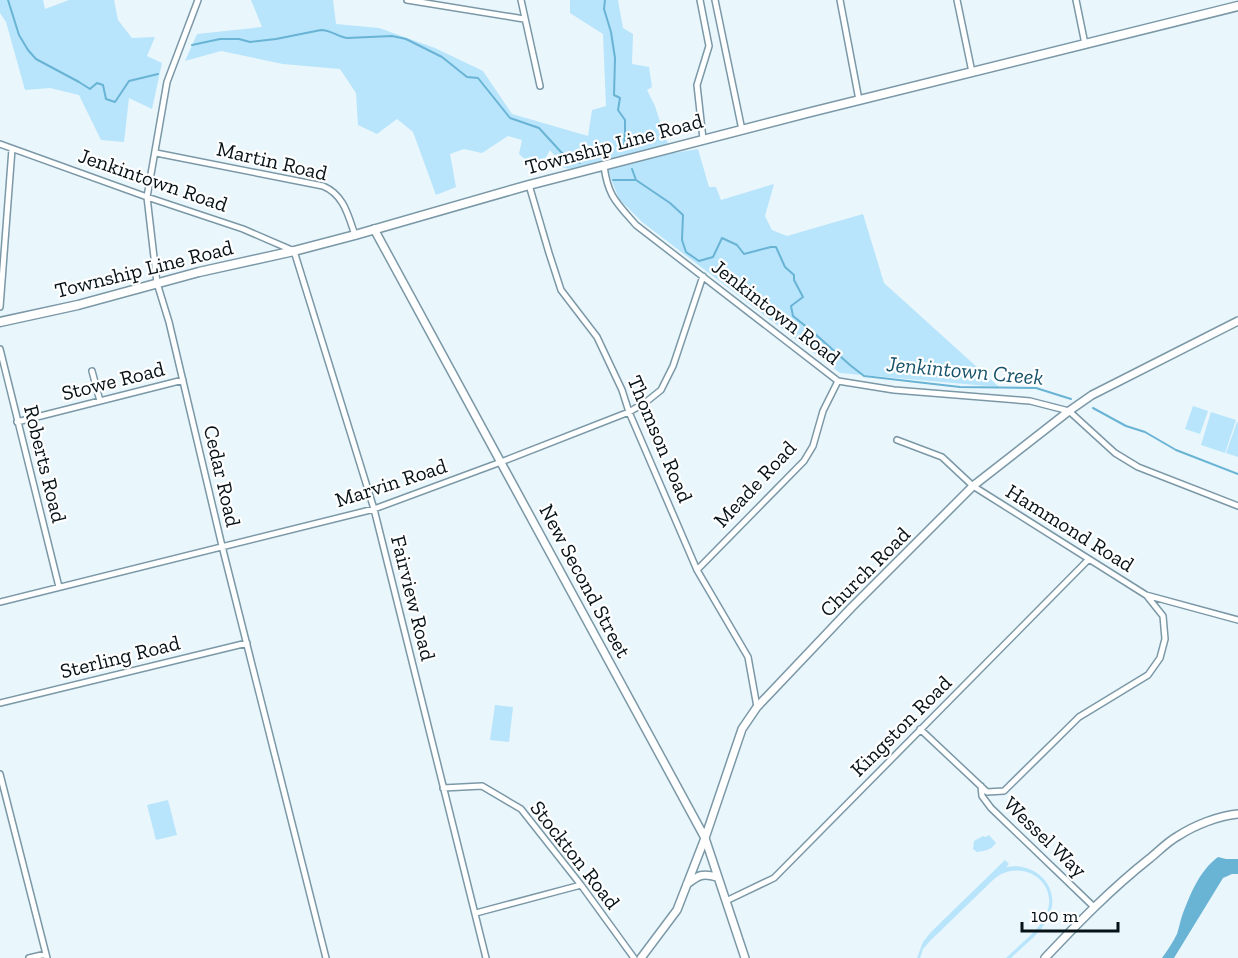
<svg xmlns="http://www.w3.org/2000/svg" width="1238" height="958" font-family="'Zilla Slab',serif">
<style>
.green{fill:#b8e5fb}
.water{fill:#69b3d5}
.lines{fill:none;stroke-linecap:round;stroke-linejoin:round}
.stream{stroke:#69b3d5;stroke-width:2}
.minor-casing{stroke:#7b98a7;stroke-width:8}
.tertiary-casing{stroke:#7b98a7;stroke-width:10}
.primary-casing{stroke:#7b98a7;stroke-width:11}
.minor{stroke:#fff;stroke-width:5}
.tertiary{stroke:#fff;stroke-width:7}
.primary{stroke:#fff;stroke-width:8}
.labels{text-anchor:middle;stroke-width:4.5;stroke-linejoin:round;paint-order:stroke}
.street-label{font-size:21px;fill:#071217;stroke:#fff}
.water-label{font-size:22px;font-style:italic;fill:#165269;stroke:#fff}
</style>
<rect width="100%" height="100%" fill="#e9f6fc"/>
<path class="green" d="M0,0H43L45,9L69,0H114L118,20L132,38L155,37L147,56L162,63L152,109L129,98L124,142L101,140L79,95L50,88L25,90L6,22L0,13Z
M251,0H333L336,24L379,28L435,48L483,71L512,114L588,136L592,110L606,106L603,34L570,13V0H618L623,28L633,34L632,64L649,67L652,87L647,90L655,106L665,138L674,153L698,149L709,187H716L721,200L774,184L765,216L772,230L787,236L863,214L884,283L999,387L840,373L642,222L619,199L609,174L564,168L550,150L542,164H530L519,154L522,140L508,136L482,153L464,149L450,154L456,187L436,195L413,132L397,119L377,134L358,125L356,93L340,69L283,64L221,51L185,61L197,34L262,27Z
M1193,406L1208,411L1200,434L1185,429Z
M1211,412L1236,420L1225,453L1201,445Z
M1237,422H1238V457L1226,453Z
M495,705L513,707L509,742L490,740Z
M168,800L177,835L156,840L147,805Z
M989,835L996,843C991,850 985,851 977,852L973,849L974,841L983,836L986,837Z
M1005,860L1009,864L1006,867C1038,861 1064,891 1047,920C1040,934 1022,947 1011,958H1006C1018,946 1041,929 1047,913C1059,879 1018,857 993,880L930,941L923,949L920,958H917L923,942L931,932Z"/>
<path class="water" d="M1218,857L1226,859H1238V874H1232L1223,878L1174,958H1162C1167,951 1173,942 1177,934C1179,928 1180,922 1182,916C1190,895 1199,871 1218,857Z"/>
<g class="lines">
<path class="stream" d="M8,0L19,35L28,50L36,59L79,82L90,89L97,83L103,85L106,99L115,102L129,81L158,74
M605,0L604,9L611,32L615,58L614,95L620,98L618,110L625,120V132L624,148
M192,45L220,39H239L250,42L276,39L321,30C331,30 338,37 347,38L392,36L406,39L442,57L467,77L478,78L510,118L539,128L561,152L580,163
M632,169L636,180
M613,180H636L670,203L683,215L682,240L686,252L699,261L713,257L722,238L737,245L744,254L771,247H776L785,267L794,275V280L803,297L791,306L793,316L814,333L850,365L864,376L960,387L1036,388L1071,399
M1093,408L1126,426L1145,432L1176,450L1238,474"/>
<g class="minor-casing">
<path id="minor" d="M198,0L167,82L147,197L157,283L169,322L222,546L326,958
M407,0L524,19
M521,0L540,86
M700,0L709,46L697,85L703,139
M715,0L742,130
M840,0L859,100
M957,0L972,72
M1076,0L1085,44
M0,144L147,197L243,229L294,251L374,509L486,958
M156,153L323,186C344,195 348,215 355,235
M604,166C608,197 617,203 636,225L838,381L894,390L1030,401L1069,411L1115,453L1138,467L1238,506
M529,185L549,253L561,290L597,337L622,390L629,412L697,570L748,657L757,707
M0,307L12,149
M0,349L59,587
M92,371L100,401
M17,422L183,380
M897,440L942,457L973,486L1146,595L1238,620
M697,570L804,461L813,446L823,411L838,381
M0,602L374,509L501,462L629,412L646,402L661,390L673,366L703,276
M0,703L247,643
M920,729L987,792L1004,791L1079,717L1148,675L1160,658L1165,639L1163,616L1147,596
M0,774L47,958
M981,786L982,796L991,808L1094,907
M443,788L482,786L521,809L581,885L634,958
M726,901L774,878L1088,560
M476,913L581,885
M29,958L46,954"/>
</g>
<g class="tertiary-casing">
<path id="tertiary" d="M374,229L705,838L745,958
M687,884C699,875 702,873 717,877
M641,958L677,910L705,838L742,729L757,707L851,608L973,486L1069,411L1092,395L1238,321
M1045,958C1078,923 1111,889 1149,859C1158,852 1167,842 1178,836C1195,825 1218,816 1238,814"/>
</g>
<g class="primary-casing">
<path id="primary" d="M0,322L78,305L199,272L294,251L355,235L529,185L811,112L1238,6"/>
</g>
<use href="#minor" class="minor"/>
<use href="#tertiary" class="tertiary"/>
<use href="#primary" class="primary"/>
</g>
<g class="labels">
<g class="street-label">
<text transform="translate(614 144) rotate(-15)" y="7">Township Line Road</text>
<text transform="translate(272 161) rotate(13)" y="7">Martin Road</text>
<text transform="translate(153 180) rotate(19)" y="7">Jenkintown Road</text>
<text transform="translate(144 269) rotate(-14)" y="7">Township Line Road</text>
<text transform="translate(776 312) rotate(38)" y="7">Jenkintown Road</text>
<text transform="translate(113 381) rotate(-14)" y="7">Stowe Road</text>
<text transform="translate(660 439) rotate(67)" y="7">Thomson Road</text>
<text transform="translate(45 464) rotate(76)" y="7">Roberts Road</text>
<text transform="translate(222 476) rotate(77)" y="7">Cedar Road</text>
<text transform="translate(391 483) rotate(-18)" y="7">Marvin Road</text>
<text transform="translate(755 484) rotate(-47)" y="7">Meade Road</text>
<text transform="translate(1070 528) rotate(32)" y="7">Hammond Road</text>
<text transform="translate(865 572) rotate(-45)" y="7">Church Road</text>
<text transform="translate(585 581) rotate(62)" y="7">New Second Street</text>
<text transform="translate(413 598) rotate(76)" y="7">Fairview Road</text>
<text transform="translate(120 657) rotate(-14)" y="7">Sterling Road</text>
<text transform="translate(901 726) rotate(-45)" y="7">Kingston Road</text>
<text transform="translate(1045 837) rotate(44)" y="7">Wessel Way</text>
<text transform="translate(575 855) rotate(52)" y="7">Stockton Road</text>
</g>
<g class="water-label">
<text transform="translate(965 370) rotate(5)" y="8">Jenkintown Creek</text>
</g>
</g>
<path d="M1022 922v9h96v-9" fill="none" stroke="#071217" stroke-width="3"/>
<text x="1031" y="922" font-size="18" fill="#071217" stroke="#ffffff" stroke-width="4.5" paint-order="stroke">100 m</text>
</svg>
